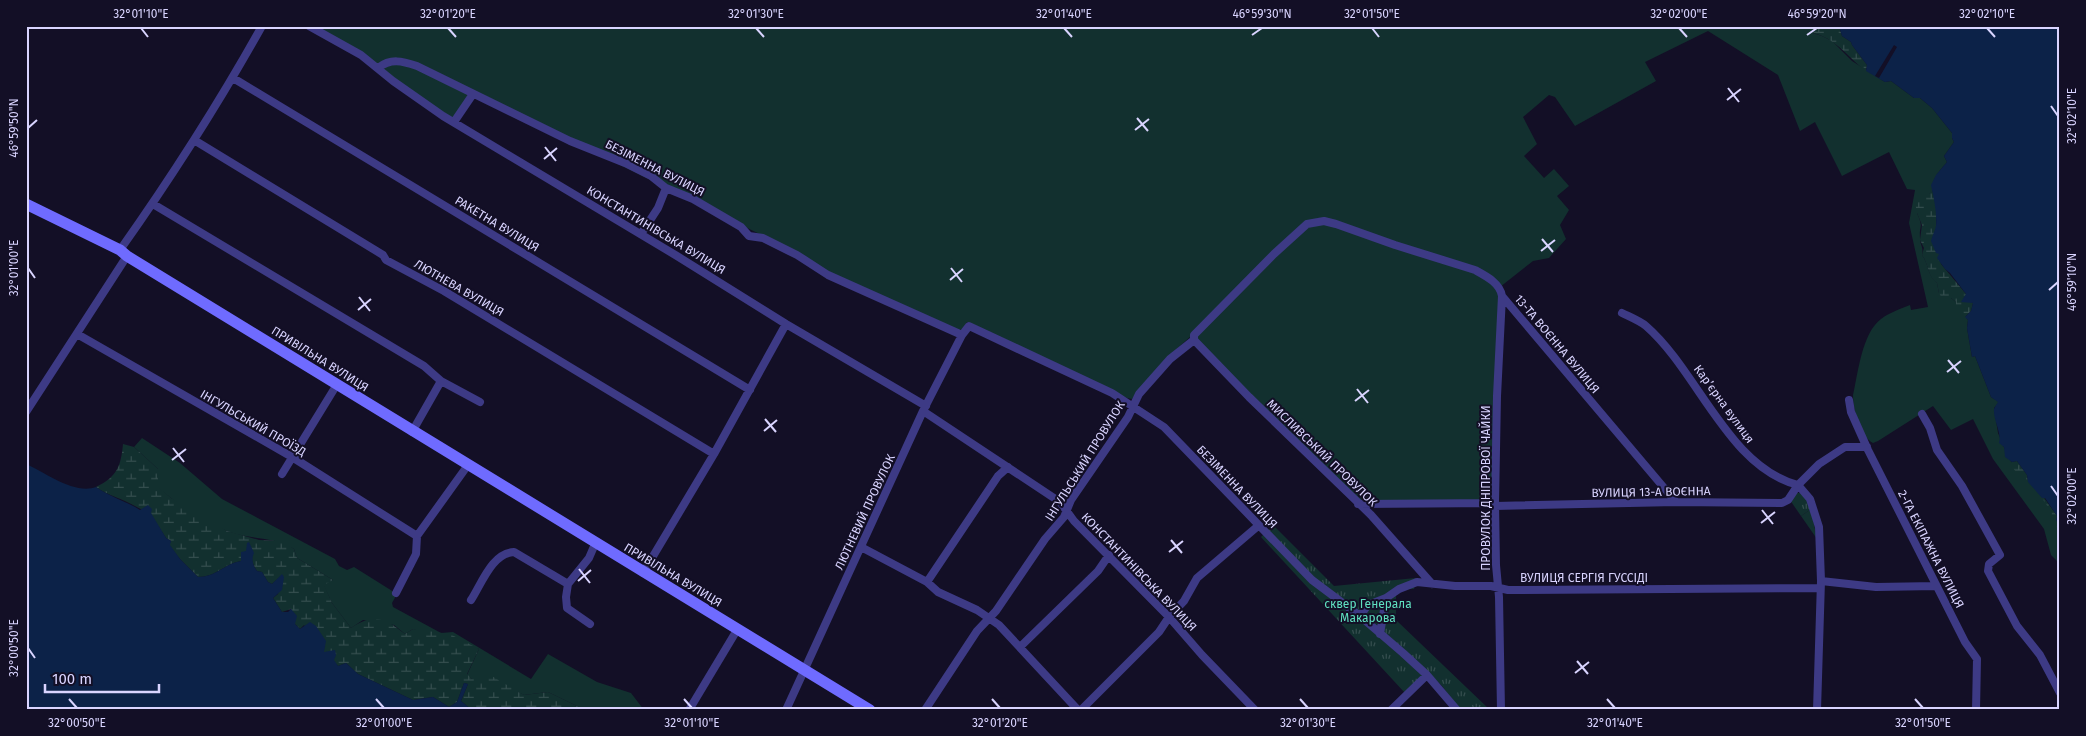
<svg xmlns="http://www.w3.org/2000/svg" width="2086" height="736" font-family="'Fira Sans',sans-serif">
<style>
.green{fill:#12302f}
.wetland{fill:url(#wetland-marsh)}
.park{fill:url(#park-tufts)}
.water{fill:#0c2248}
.pier{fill:#130f26}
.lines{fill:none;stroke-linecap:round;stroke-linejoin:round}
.street{stroke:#3d3a85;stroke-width:8}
.secondary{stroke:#6f6bff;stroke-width:11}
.ticks{fill:none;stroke:#d9d4ff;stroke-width:2}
.labels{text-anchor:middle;stroke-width:4;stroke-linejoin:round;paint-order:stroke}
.street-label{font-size:12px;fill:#d9d4ff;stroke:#130f26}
.park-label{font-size:12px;fill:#5fe0c0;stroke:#130f26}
.neatline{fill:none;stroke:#d9d4ff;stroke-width:2}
.ticks-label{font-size:12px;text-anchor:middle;fill:#d9d4ff}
</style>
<defs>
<pattern id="wetland-marsh" width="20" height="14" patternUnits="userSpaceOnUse" patternTransform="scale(1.25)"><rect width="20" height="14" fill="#12302f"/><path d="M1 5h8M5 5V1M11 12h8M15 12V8" fill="none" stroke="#344d4e"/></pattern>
<pattern id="park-tufts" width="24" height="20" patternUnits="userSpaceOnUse" patternTransform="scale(1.25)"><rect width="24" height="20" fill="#12302f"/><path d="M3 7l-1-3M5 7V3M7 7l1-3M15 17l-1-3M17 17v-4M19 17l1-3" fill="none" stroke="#344d4e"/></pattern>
</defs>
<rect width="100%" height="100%" fill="#130f26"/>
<path class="green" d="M315,26H1791L1822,36L1832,41L1852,61L1885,82L1891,81L1914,98H1920L1932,108L1952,133V138L1954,142L1944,156L1947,162C1939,172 1930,180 1933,193H1930L1917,213C1924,229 1919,224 1920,238C1920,245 1924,248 1922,255C1929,264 1927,275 1937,283L1939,293L1951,298L1956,302L1968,320L1967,328L1972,357L1975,356L1991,397L1999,402L1994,408L1998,433L2009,459L2044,498L2057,516L2056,520L2060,526V564L2051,555L2044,529L1993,459L1973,419L1951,430L1933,406L1878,441L1873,443C1860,436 1853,409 1853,395C1858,373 1862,333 1881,319C1889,313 1900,309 1910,305L1911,310L1928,307L1909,223L1915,190L1907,189L1889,152L1842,176L1815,122L1800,131L1778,75L1708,31L1645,62L1656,81L1575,126L1555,97L1549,95L1523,117L1537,144L1524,156L1544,178L1554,169L1569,186L1557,196L1569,210L1560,225L1566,239L1549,258L1533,261L1500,287L1492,499L1488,502H1366L1355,498L1191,336L1171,354L1132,399L1127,398L967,322L963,329L956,331L829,274L798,253L418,65H378Z
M406,63L468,94L469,96L454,117H449L385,72L383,67L385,65Z
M142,438L180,463L222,499L335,559L339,566L347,570L354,567L397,594L392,603L393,607L441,633L453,632L531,679L548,654L597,682L631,693L644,710H585L548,692L524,695L508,687L472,679L467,675L479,649L413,629L405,634L394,625L363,620L351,628L332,603L323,584L333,580L297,558L294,549C274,536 249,540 227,531C203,521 178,504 158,488V469L134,447Z
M1811,509L1817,539L1801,516Z"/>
<path class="wetland" d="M1791,26H1839L1842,36L1851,42L1852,45L1867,65L1866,71C1851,60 1839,43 1822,36C1812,31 1800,32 1791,26Z
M1930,193H1933L1936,199V229L1941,264L1966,294L1969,301L1973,303L1971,311L1965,317L1956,310V302L1951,298L1943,300L1939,293L1937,283C1927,276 1929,264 1922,255L1924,248L1920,240L1922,225L1917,213L1915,202Z
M123,444L134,447L158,469V487L171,498L227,531L259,540L282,541L294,549L297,558L333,580L324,585L332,603L351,628C373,613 385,618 405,634L413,629L450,634L479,649L467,674L472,679L490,675L524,695L548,692L585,710H472L461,701L468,684L464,683L457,702L449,707L433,697L413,700L358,674L346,663L338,666L324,652L304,625L300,629L295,624L291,609L282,612L273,598L278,594L282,575L272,584L268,582L262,572L257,571C252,565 253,557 246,551L241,561C224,564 216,577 198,577L180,559L169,545L171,541L166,538L150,513C141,510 134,505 125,501C114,496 106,494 96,487C117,477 121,466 123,444Z
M2017,461L2027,475L2028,482L2022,479L2012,467V462Z
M2042,498H2044L2057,516L2056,520L2060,526V531L2051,518L2052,513Z"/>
<path class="park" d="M1797,493H1801L1808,501L1811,509L1801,516L1790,500Z
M1273,525L1334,586L1416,578L1414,589H1405L1396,595V620L1490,710H1460L1442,686L1428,672L1405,693L1261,537Z"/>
<path class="water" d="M1839,26H2060V526L2056,520L2057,516L2045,498H2042L2028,482L2027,475L2017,461L2012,462L2005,457L2004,447L1999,443C2002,433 1993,420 1994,409C1995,406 1997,404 1998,402L1991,397L1975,356L1972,357L1967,328L1968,320L1965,317L1971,311L1973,303L1961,302L1966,294L1950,273L1945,269L1937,258L1939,254L1936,253L1931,241C1932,236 1935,231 1936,226C1937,212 1934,199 1931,185L1936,175L1947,162L1944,156L1954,142L1952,138V133L1932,108L1920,98H1914L1891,81L1885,82L1866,71L1867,65L1852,45L1851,42L1842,36Z
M26,464C46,473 75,495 96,487C110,497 126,501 140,510L148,505L152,509L151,513L166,538L171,541L170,545L180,559L198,577C216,577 224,564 241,561V552L246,551L247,543L249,542L254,553C251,559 253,566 257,571L262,572L268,582L272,584L282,574L284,577L282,590L273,598L282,612H288L291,609L297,616L295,624L300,629L310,622L316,626L326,641L324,652L335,650L336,655L334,660L338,666L346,663L358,674L413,700L433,697L449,707L457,702L464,683L468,684L461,701L472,710H26Z"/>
<path class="pier" d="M1894,45L1897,47L1879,78L1875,76Z"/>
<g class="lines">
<path class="street" d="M309,26L361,55L393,81L443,116L677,256L786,324L926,406
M378,68C391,58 402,61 417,66L570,141L625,163L651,176L666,188L693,199L741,227L749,236L763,238L797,255L828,275L962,335
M233,78L750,390
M454,122L473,94
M194,140L383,255L386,260L444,291L714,454
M153,204L424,366L441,381L412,432
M641,234L658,208L666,188
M120,250C171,178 219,103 262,26
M1622,313C1630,317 1640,321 1646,326C1698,371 1728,467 1798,485
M77,334L292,457L417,536
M1194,340L1249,397L1371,515L1432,584
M441,381L480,402
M1849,400L1851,412L1868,450L1965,642L1977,659L1976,710
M923,411L1060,502L1074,521L1169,617L1202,655L1255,710
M26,412L127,256
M1922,414L1930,428L1937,450L1962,486L2000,555L1989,564L1988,571L2017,626L2040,655L2060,693
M282,474L336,386
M1798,485L1810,499L1819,527L1821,581L1817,710
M1358,504L1495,503
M1495,506L1676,502L1782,503L1788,500L1798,485L1819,464L1845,447H1867
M861,547L927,582L938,592L977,610L999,625L1078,710
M643,573L714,454L786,324
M1821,581L1876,587L1936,586
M927,582L998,476L1008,467
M396,593L416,554L417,536L468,465
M471,600C482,583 492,553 514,552L568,584
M1360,616L1368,605L1386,598L1399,589L1417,582L1455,586H1491L1508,590L1820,588
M590,624L567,608L566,597L568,584L589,558L595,544
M1380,634L1386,598
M1020,647L1098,571L1109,555
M689,710L737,630
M786,710L923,411L962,335L969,326L1112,393L1164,427L1312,580L1360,616L1403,653L1427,675L1457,710
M925,710L977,631L996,611L1045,539L1064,517L1071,500L1128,417L1139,394L1170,359L1194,340V335L1274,254L1307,224L1324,221L1336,224L1395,245L1475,270C1486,276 1500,283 1502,296L1676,502
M1081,710L1159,632L1169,617L1184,601L1197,578L1258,526
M1391,710L1427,675
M1501,710L1499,597L1496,565L1495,503L1497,396L1502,296"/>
<path class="secondary" d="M26,204L120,250L127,256L870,710"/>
</g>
<path class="ticks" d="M141,28L148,37M448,28L456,37M756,28L764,37M1064,28L1072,37M1372,28L1379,37M1679,28L1687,37M1987,28L1995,37M1252,35L1262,28M1807,35L1817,28M1728,88L1739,102M1727,100L1741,89M2051,106L2058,116M1137,118L1148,131M28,128L37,120M1135,130L1149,119M545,147L556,161M544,159L557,148M1542,239L1553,252M1541,251L1555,240M28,268L35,278M951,268L962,282M950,280L963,269M2049,290L2058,282M359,297L370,311M358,310L371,299M1948,360L1959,373M1947,372L1961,361M1357,389L1368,403M1355,401L1369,390M765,419L776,432M764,431L777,420M173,448L184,462M172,460L186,449M2051,486L2058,496M1762,510L1773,524M1761,523L1775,512M1171,540L1182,553M1169,552L1183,541M579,569L590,583M578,581L591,570M28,648L35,658M1577,661L1588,674M1575,673L1589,662M69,699L77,708M376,699L384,708M684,699L692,708M992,699L1000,708M1300,699L1308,708M1607,699L1615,708M1915,699L1923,708"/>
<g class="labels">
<g class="street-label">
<text transform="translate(655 168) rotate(27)" y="4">БЕЗІМЕННА ВУЛИЦЯ</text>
<text transform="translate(497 224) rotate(31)" y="4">РАКЕТНА ВУЛИЦЯ</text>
<text transform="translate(656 230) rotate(31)" y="4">КОНСТАНТИНІВСЬКА ВУЛИЦЯ</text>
<text transform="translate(459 288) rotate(30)" y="4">ЛЮТНЕВА ВУЛИЦЯ</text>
<text transform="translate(1557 344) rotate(50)" y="4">13-ТА ВОЄННА ВУЛИЦЯ</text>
<text transform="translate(320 359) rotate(32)" y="4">ПРИВІЛЬНА ВУЛИЦЯ</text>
<text transform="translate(1724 404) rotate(54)" y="4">Карʼєрна вулиця</text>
<text transform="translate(253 423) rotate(30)" y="4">ІНГУЛЬСЬКИЙ ПРОЇЗД</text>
<text transform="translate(1322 453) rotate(44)" y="4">МИСЛИВСЬКИЙ ПРОВУЛОК</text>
<text transform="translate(1085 461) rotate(-58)" y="4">ІНГУЛЬСЬКИЙ ПРОВУЛОК</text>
<text transform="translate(1237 487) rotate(46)" y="4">БЕЗІМЕННА ВУЛИЦЯ</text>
<text transform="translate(1486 488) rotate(-90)" y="4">ПРОВУЛОК ДНІПРОВОЇ ЧАЙКИ</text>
<text transform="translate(1651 492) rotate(-1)" y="4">ВУЛИЦЯ 13-А ВОЄННА</text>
<text transform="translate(865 512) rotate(-65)" y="4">ЛЮТНЕВИЙ ПРОВУЛОК</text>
<text transform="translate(1931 549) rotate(63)" y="4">2-ГА ЕКІПАЖНА ВУЛИЦЯ</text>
<text transform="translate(1139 572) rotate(46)" y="4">КОНСТАНТИНІВСЬКА ВУЛИЦЯ</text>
<text transform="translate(673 575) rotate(31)" y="4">ПРИВІЛЬНА ВУЛИЦЯ</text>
<text x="1584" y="582">ВУЛИЦЯ СЕРГІЯ ГУССІДІ</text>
</g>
<g class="park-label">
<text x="1368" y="608">сквер Генерала<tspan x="1368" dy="14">Макарова</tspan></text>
</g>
</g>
<rect width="2086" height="736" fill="none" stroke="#130f26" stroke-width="55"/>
<path d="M45 684v8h114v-8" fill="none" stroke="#d9d4ff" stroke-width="2.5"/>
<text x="52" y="684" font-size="15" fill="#d9d4ff" stroke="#130f26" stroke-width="4" paint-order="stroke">100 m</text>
<rect x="28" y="28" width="2030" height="680" class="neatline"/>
<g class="ticks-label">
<text x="141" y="18">32°01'10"E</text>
<text x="448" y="18">32°01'20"E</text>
<text x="756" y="18">32°01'30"E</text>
<text x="1064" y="18">32°01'40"E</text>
<text x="1262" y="18">46°59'30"N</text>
<text x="1372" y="18">32°01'50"E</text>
<text x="1679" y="18">32°02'00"E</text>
<text x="1817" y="18">46°59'20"N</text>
<text x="1987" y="18">32°02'10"E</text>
<text transform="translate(2072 116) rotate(-90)" y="4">32°02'10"E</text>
<text transform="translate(14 128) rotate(-90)" y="4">46°59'50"N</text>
<text transform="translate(14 268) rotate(-90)" y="4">32°01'00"E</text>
<text transform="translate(2072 282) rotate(-90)" y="4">46°59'10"N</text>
<text transform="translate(2072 496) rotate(-90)" y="4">32°02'00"E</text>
<text transform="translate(14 648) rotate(-90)" y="4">32°00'50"E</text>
<text x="77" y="727">32°00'50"E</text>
<text x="384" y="727">32°01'00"E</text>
<text x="692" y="727">32°01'10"E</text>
<text x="1000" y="727">32°01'20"E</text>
<text x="1308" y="727">32°01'30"E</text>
<text x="1615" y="727">32°01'40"E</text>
<text x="1923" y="727">32°01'50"E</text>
</g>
</svg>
